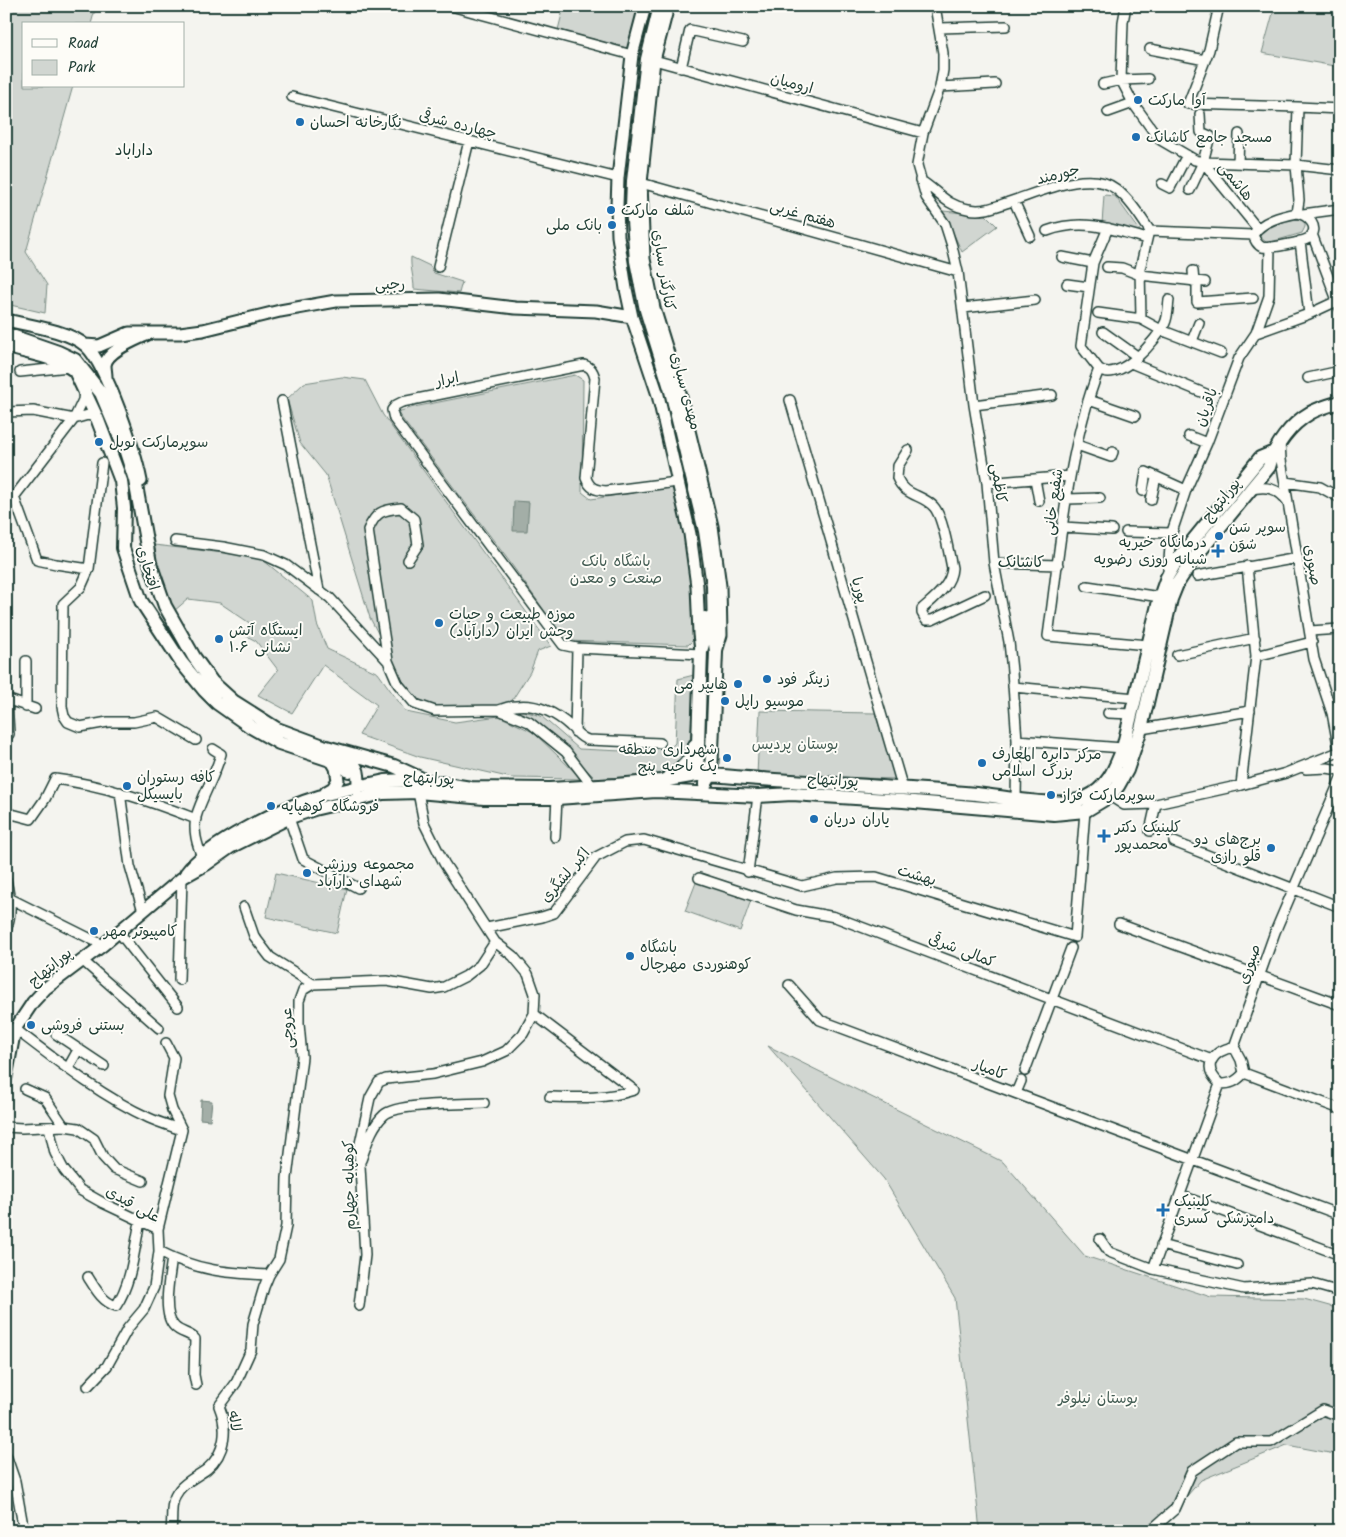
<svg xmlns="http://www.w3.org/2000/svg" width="1346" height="1537" font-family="Kalam,'Playpen Sans Arabic',sans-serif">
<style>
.green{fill:#d1d6d1;stroke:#788a82}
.water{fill:#a3aea7;stroke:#6e8179}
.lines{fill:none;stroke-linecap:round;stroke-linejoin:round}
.minor-casing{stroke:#1f3d34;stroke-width:12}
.secondary-casing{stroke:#1f3d34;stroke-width:15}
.primary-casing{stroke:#1f3d34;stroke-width:16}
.minor{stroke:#fdfcf7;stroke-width:9}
.secondary{stroke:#fdfcf7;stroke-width:11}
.primary{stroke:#fdfcf7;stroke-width:12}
.poi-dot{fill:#1f6fb2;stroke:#fdfcf7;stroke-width:2}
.labels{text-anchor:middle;stroke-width:4;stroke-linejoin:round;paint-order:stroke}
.street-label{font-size:15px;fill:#1f3d34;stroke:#fdfcf7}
.poi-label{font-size:15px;fill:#1f3d34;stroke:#fdfcf7;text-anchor:start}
.park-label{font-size:15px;fill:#435c53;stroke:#fdfcf7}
.neighbourhood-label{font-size:16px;fill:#1f3d34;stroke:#fdfcf7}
</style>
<rect width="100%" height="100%" fill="#f4f4ef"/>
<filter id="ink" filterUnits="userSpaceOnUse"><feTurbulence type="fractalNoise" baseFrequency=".02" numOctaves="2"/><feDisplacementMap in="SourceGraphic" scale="10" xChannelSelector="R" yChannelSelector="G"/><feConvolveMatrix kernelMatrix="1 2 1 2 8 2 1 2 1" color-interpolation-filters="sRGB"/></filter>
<g filter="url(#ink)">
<path class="green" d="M6,6H96L91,24H24V86H73L26,252L47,285L45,313L6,304Z
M564,6H642L630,49L558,30Z
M1275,6H1340V67L1262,53Z
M1104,195L1115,196L1141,232L1102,224Z
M943,211L986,215L997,226L962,252Z
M1292,218H1299L1305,222V227L1302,233L1271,242L1267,243L1260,237V232L1268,226Z
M411,257L430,266L434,273L462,282L459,293L414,289C414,278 410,268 411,257Z
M575,375L583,380L582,492L591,499L675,487L689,555L693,640L688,645L566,641L509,561L397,412L414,407Z
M342,377L365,380L383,415L551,646L538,651L530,672L511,702L496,706L435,707L417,699L403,681L370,618L326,475L300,443L287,399L304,383Z
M154,545L241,555L263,560L313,601L317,624L327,649L378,673L406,712L455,722L499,716L533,732L582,779L512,778L420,757L359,735L377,705L323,665L292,713L258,695L278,670L256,641L241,633L251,624L220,603L188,599L174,611L157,563Z
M694,675L690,744L685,762L663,774L596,779L538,723L519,713L520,710L541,716L579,749L622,751L672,746L675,743L678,679Z
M760,711L875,713L896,779L757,775Z
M276,873L347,889L337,933L266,917Z
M697,880L751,900L740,931L685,911Z
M768,1046L1003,1162L1085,1256L1211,1297L1304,1299L1340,1309V1455L1287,1445L1201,1480L1156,1531H980L955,1298L884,1179Z"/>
<path class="water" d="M514,501L529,502L527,531H513Z
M201,1100L212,1101L210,1120L200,1119Z"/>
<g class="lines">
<g class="minor-casing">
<path id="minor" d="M451,6L632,55
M935,6L943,53V70L940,87L923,133L917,165L926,197L945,224L952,246L958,272L974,405L987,483L994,563L1009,642L1012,671L1017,740L1016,799
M1126,6L1123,22L1121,80L1133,103L1159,139L1195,160L1203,162L1257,228
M1219,6L1209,50L1188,104L1298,107L1296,165L1299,200L1297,213
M940,28L1006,26
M1150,49L1205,60
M654,60L923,133
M681,68L690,30L743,42
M1103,84L1121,80L1148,79
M940,87L995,84
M292,97L618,178
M1298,107L1340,109
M1108,112L1133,103
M1203,162L1296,165L1340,170
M1238,163L1239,134
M920,180C938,191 945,205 968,209C983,212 995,207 1009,202C1038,193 1089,168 1116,189C1130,200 1140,216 1150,231L1253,235
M641,183L958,272
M1162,184L1170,188L1187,155
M1190,190L1203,162L1210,136L1201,132L1200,114
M1014,201L1030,236
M1297,213C1308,215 1321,228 1309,238C1303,242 1269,249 1262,247C1257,245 1255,240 1253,235C1261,221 1282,216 1297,213Z
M1303,214L1340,209
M1108,228L1093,263L1081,346L1099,369C1067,451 1060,549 1048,636L1148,645
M1047,231C1083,218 1112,229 1147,239
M1312,234L1340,308
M1300,241L1309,314
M1062,257L1093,263
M438,267L469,141
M1107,267L1122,268L1140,275L1205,282
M1193,271L1194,282
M1197,282V302L1253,298
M1067,284L1089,287
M963,308L1035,300
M1098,313L1141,319L1161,330L1221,353
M1141,319L1140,269L1148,235
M1103,332L1138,357
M1256,333L1309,314L1337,301
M1192,341L1199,323
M1131,363L1206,394
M1099,369C1120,383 1157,340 1165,323C1168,317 1168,307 1169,300
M20,372L69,367
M1308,378L1340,371
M790,400L903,789
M1089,400L1135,416
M282,401L319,590
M974,405L1052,395
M6,412L33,411L74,419L88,415L97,418
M1189,436L1207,443
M1280,442L1281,460L1314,659L1332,713L1339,750
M1077,445L1111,457L1113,452
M908,450L898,466L897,478C905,497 923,494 934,507C943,517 949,554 952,568C951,586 934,598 922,609V613L926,620H932L985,595
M1035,479L1039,501
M677,482L606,491C596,490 590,489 586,478L595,378C593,371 591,367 584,365L402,402L396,405L392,410L394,419L563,645L577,648L701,654
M1285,482L1320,487L1340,498
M987,483L1070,476
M1249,490C1266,485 1278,488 1288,502
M1143,491L1146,472L1186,490
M14,497L37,560L56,564L89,569L81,587L63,604L62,707L64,716L68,722L80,727L108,722H134L157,717L196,740
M1067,499L1100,498
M1151,500L1156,477
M6,503L14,497L74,419L83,400L84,390
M1063,527L1112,530
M1126,532L1172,533
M175,541L223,547L264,555L286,565L330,598L388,661
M408,560L418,545L414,519L401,508C381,510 376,512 368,530L388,661L398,684L415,704L435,711L499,710L529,722L566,752L593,787
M994,563L1058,565
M89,569L102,463
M1168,572L1171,535L1186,490L1207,443L1239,358L1256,333L1269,296L1270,247
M1197,576L1298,558
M1087,586L1160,597
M1310,631L1340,629
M1177,655L1255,638
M1256,656L1312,642
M26,661V707
M1013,687L1136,698
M6,699L35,709
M7,700L9,734
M499,710C526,700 549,707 570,726C577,732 579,737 588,740L660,743
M1108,713L1132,714
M1141,729L1250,711
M575,732L577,648
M1017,740L1123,748
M1306,769L1327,768L1339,770
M1241,785L1256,656L1247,566
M120,792L130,866L143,911
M1110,796L1124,805L1156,804L1241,785L1286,773L1336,753
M6,810L8,813L6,841
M8,813L31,819L45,799L55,779C104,785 150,801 196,819
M289,818L303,859L358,888
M1150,831L1156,804
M555,837L557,798
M1174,842L1340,907
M202,857C197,844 193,831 196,817C202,796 215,776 221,754L213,749
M748,872L758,796
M699,878L796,910L835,917L1212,1060
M6,880C10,899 13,911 6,930
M11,899L103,945
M244,907L254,936L270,957L313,984
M1119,924L1340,1005
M487,928L542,917L554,913L596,857L625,842L644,840L802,886L837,878L876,877L1075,937L1085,811
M118,931L178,1007
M82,960L159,1028
M179,980L182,878
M789,985L820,1020L1340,1215
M534,1014L634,1090C606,1099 580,1098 550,1097
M11,1030L15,1029C57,1061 101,1096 149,1118C160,1123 171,1126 182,1130
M56,1034L104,1066
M166,1043L174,1058L168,1096L172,1110L182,1130
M1234,1047L1275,932L1340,780
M1234,1047L1241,1060L1244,1073C1236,1082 1231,1084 1220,1084C1201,1067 1212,1051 1234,1047Z
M68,1068L78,1050
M1025,1071L1071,948
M1244,1073L1340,1109
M25,1089L45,1098L64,1126
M1016,1093L1021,1081
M6,1127L22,1128L64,1126L78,1128L94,1139L103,1157L114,1169L143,1181
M49,1127L55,1153L64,1170L80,1190L103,1203L158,1229L159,1251C198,1271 226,1273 269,1275
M361,1160C367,1144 371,1127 384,1115C396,1103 465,1104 484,1103
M1180,1195L1340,1255
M158,1229L182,1130
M1100,1239L1109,1252L1153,1269L1244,1289L1312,1284L1340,1292
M1161,1245L1237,1265
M172,1257C170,1275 161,1315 175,1327C181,1333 190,1333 195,1339L194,1375L196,1385
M1153,1269L1220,1084
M88,1277C95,1288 102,1302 116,1306C132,1282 134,1250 140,1222
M359,1306L365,1255L359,1148L370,1098L379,1082L386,1079L433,1074L482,1062L506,1051L523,1034L534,1014L535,994L528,974L513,956L495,942L444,863L424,823L418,792
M88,1386L107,1366L128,1328L144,1309L154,1287L159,1251
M6,1455L15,1481L24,1531
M171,1531C173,1516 169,1502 179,1490C186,1481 198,1476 207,1469C226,1453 228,1428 219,1406L236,1383L251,1350L253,1324L264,1287L269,1275L279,1259L286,1226L287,1178L302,1057L299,1024V1001L303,990L313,984L387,981L432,989L444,987L466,976L480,965L495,942
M1150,1531L1175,1509L1192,1471L1236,1442H1271L1323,1410L1340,1416"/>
</g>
<g class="secondary-casing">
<path id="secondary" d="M645,6L632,55L618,178L617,206L618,236L626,289L632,317L658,395L690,534L697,586L699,634L701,650
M668,6L654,60L641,183L644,259L654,308L679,389L712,526L720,586L721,635L716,652
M6,320C28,325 70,331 86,346C107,366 135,451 141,481
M85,345L99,346L129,333H180L203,330L280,311L336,301L439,299L515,308L596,311L632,317
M106,377C106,373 105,369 105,365C107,350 138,339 150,333
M326,792L333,788L338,780L336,768L332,761
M186,873C208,842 283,807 320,796C332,793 345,790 357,787
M6,1037L15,1029L33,1002L46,988L103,945L182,878L207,864L231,847L289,818L316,809L359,799
M6,1077L15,1029"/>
</g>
<g class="primary-casing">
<path id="primary" d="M660,6L647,59L633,181L632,207L636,261L646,310L671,391L705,531L713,585L714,635L716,652L711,775L705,785
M6,334L58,352L75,360L101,393L126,452L135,480L150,563L165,606L194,657L212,682L233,701L277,729L323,746L394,766L420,778
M6,346C29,354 56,356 75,371L97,418L121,481L124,508L123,548L141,601L181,662L204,690L217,703L251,727L279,743L339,763L349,771
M323,746C336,752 357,759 358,775C359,783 358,791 359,799L383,793L418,792L484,798H557L656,791L758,796L792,794L903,801L1054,814L1085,811L1110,796L1118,786L1127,770L1141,729L1171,599L1177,584L1192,561L1269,467C1274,446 1291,424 1310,413C1319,408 1330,405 1340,402
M697,775L701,651L706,634L705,618
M669,776C683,769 691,760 695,745
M357,787L385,781L407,780L427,781L471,788L550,789L616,785L661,781L697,775H711C799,783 888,786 976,794C1007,797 1056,809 1085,798C1107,789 1115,769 1123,748L1160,597L1167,577L1177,560L1260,458L1272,453"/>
</g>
<use href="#minor" class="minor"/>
<use href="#secondary" class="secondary"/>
<use href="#primary" class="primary"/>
</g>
</g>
<g class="poi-dot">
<circle cx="1138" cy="100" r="5"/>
<circle cx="300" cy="122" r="5"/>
<circle cx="1136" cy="137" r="5"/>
<circle cx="611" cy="210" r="5"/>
<circle cx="612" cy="225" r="5"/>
<circle cx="99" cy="442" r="5"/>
<circle cx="1219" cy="536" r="5"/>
<path d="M1215.5 543.5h5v5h5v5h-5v5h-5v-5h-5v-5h5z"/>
<circle cx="439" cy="623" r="5"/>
<circle cx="219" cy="639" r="5"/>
<circle cx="767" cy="679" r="5"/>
<circle cx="738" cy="684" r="5"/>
<circle cx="725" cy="701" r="5"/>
<circle cx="727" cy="758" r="5"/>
<circle cx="982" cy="763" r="5"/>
<circle cx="127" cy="786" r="5"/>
<circle cx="1051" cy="795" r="5"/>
<circle cx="271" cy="806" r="5"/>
<circle cx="814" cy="819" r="5"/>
<path d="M1101.5 828.5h5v5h5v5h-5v5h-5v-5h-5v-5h5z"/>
<circle cx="1271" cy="848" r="5"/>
<circle cx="307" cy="873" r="5"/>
<circle cx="94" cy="931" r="5"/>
<circle cx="630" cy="956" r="5"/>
<circle cx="31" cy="1025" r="5"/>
<path d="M1160.5 1202.5h5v5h5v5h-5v5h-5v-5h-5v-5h5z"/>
</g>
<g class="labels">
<g class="street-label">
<text transform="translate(792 83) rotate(15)" y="5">ارومیان</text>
<text transform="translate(458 124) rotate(14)" y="5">چهارده شرقی</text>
<text transform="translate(1058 174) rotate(-14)" y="5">جورمند</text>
<text transform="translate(1236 181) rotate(51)" y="5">هاشمی</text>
<text transform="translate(803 214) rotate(16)" y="5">هفتم غربی</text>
<text transform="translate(664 270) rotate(81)" y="5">کنارگذر سباری</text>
<text transform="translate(390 284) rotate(-1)" y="5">رجبی</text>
<text transform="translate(447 379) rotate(-12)" y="5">ابرار</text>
<text transform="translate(686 391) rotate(75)" y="5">مهدی سباری</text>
<text transform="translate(1206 407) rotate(-70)" y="5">باقریان</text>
<text transform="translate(999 483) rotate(82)" y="5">کاظمی</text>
<text transform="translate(1221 500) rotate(-51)" y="5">پورابتهاج</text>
<text transform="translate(1053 502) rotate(-82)" y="5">شفیع خانی</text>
<text transform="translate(1313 565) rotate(80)" y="5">صبوری</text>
<text transform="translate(148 568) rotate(73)" y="5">افتخاری</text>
<text transform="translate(860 590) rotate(74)" y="5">پوریا</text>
<text transform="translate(429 778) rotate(3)" y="5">پورابتهاج</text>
<text transform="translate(833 780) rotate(3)" y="5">پورابتهاج</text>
<text transform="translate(565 875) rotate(-49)" y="5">اکبر لشگری</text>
<text transform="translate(917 875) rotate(17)" y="5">بهشت</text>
<text transform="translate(962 950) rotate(21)" y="5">کمالی شرقی</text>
<text transform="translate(1249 964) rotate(-70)" y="5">صبوری</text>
<text transform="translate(50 967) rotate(-40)" y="5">پورابتهاج</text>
<text transform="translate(287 1028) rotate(-92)" y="5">عروجی</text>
<text transform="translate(990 1069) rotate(21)" y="5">کامیار</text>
<text transform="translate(349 1185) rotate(-91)" y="5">کوهپایه چهارم</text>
<text transform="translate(133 1204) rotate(29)" y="5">علی قیدی</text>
<text transform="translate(235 1421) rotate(81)" y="5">لاله</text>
</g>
<g class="poi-label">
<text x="1148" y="105">آوا مارکت</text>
<text x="310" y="127">نگارخانه احسان</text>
<text x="1146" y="142">مسجد جامع کاشانک</text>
<text x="621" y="215">شلف مارکت</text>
<text x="602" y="230" text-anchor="end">بانک ملی</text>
<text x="109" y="447">سوپرمارکت نوبل</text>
<text x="1229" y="532">سوپر سَن<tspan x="1229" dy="17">سُوَن</tspan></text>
<text x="1207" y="547" text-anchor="end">درمانگاه خیریه<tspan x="1207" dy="17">شبانه روزی رضویه</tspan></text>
<text x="449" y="619">موزه طبیعت و حیات<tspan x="449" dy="17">وحش ایران (دارآباد)</tspan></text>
<text x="229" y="635">ایستگاه آتش<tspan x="229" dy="17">نشانی ۱۰۶</tspan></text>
<text x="777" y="684">زینگر فود</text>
<text x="728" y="689" text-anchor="end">هایپر می</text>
<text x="735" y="706">موسیو راپل</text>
<text x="717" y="754" text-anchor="end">شهرداری منطقه<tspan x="717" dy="17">یک ناحیه پنج</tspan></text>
<text x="992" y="759">مرکز دایره المعارف<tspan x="992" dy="17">بزرگ اسلامی</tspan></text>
<text x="137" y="782">کافه رستوران<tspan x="137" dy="17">بایسیکل</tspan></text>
<text x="1061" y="800">سوپرمارکت فراز</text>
<text x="281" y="811">فروشگاه کوهپایه</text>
<text x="824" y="824">یاران دریان</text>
<text x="1115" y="832">کلینیک دکتر<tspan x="1115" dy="17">محمدپور</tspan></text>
<text x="1261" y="844" text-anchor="end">برج‌های دو<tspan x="1261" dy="17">قلو رازی</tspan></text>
<text x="317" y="869">مجموعه ورزشی<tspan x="317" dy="17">شهدای دارآباد</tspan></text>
<text x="104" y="936">کامپیوتر مهر</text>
<text x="640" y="952">باشگاه<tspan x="640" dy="17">کوهنوردی مهرچال</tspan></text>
<text x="41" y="1030">بستنی فروشی</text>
<text x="1174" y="1206">کلینیک<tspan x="1174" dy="17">دامپزشکی کسری</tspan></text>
</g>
<g class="park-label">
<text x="616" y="566">باشگاه بانک<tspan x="616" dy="17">صنعت و معدن</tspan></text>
<text x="795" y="749">بوستان پردیس</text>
<text x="1098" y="1403">بوستان نیلوفر</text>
</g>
<g class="neighbourhood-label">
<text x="134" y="155">داراباد</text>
<text x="1021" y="567">کاشانک</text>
</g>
</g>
<rect width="1346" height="1537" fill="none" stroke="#fdfcf7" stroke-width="25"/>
<rect x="12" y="12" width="1321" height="1512" fill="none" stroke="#1f3d34" stroke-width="2" filter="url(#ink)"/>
<rect x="22" y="22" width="162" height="65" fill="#fdfcf7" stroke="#a4b0a9"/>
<rect x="32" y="39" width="25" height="8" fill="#fdfcf7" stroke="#a4b0a9"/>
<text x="68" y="48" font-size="15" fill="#1f3d34">Road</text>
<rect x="32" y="60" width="25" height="15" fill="#d1d6d1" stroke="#a4b0a9"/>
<text x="68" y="72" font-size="15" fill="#1f3d34">Park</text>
</svg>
